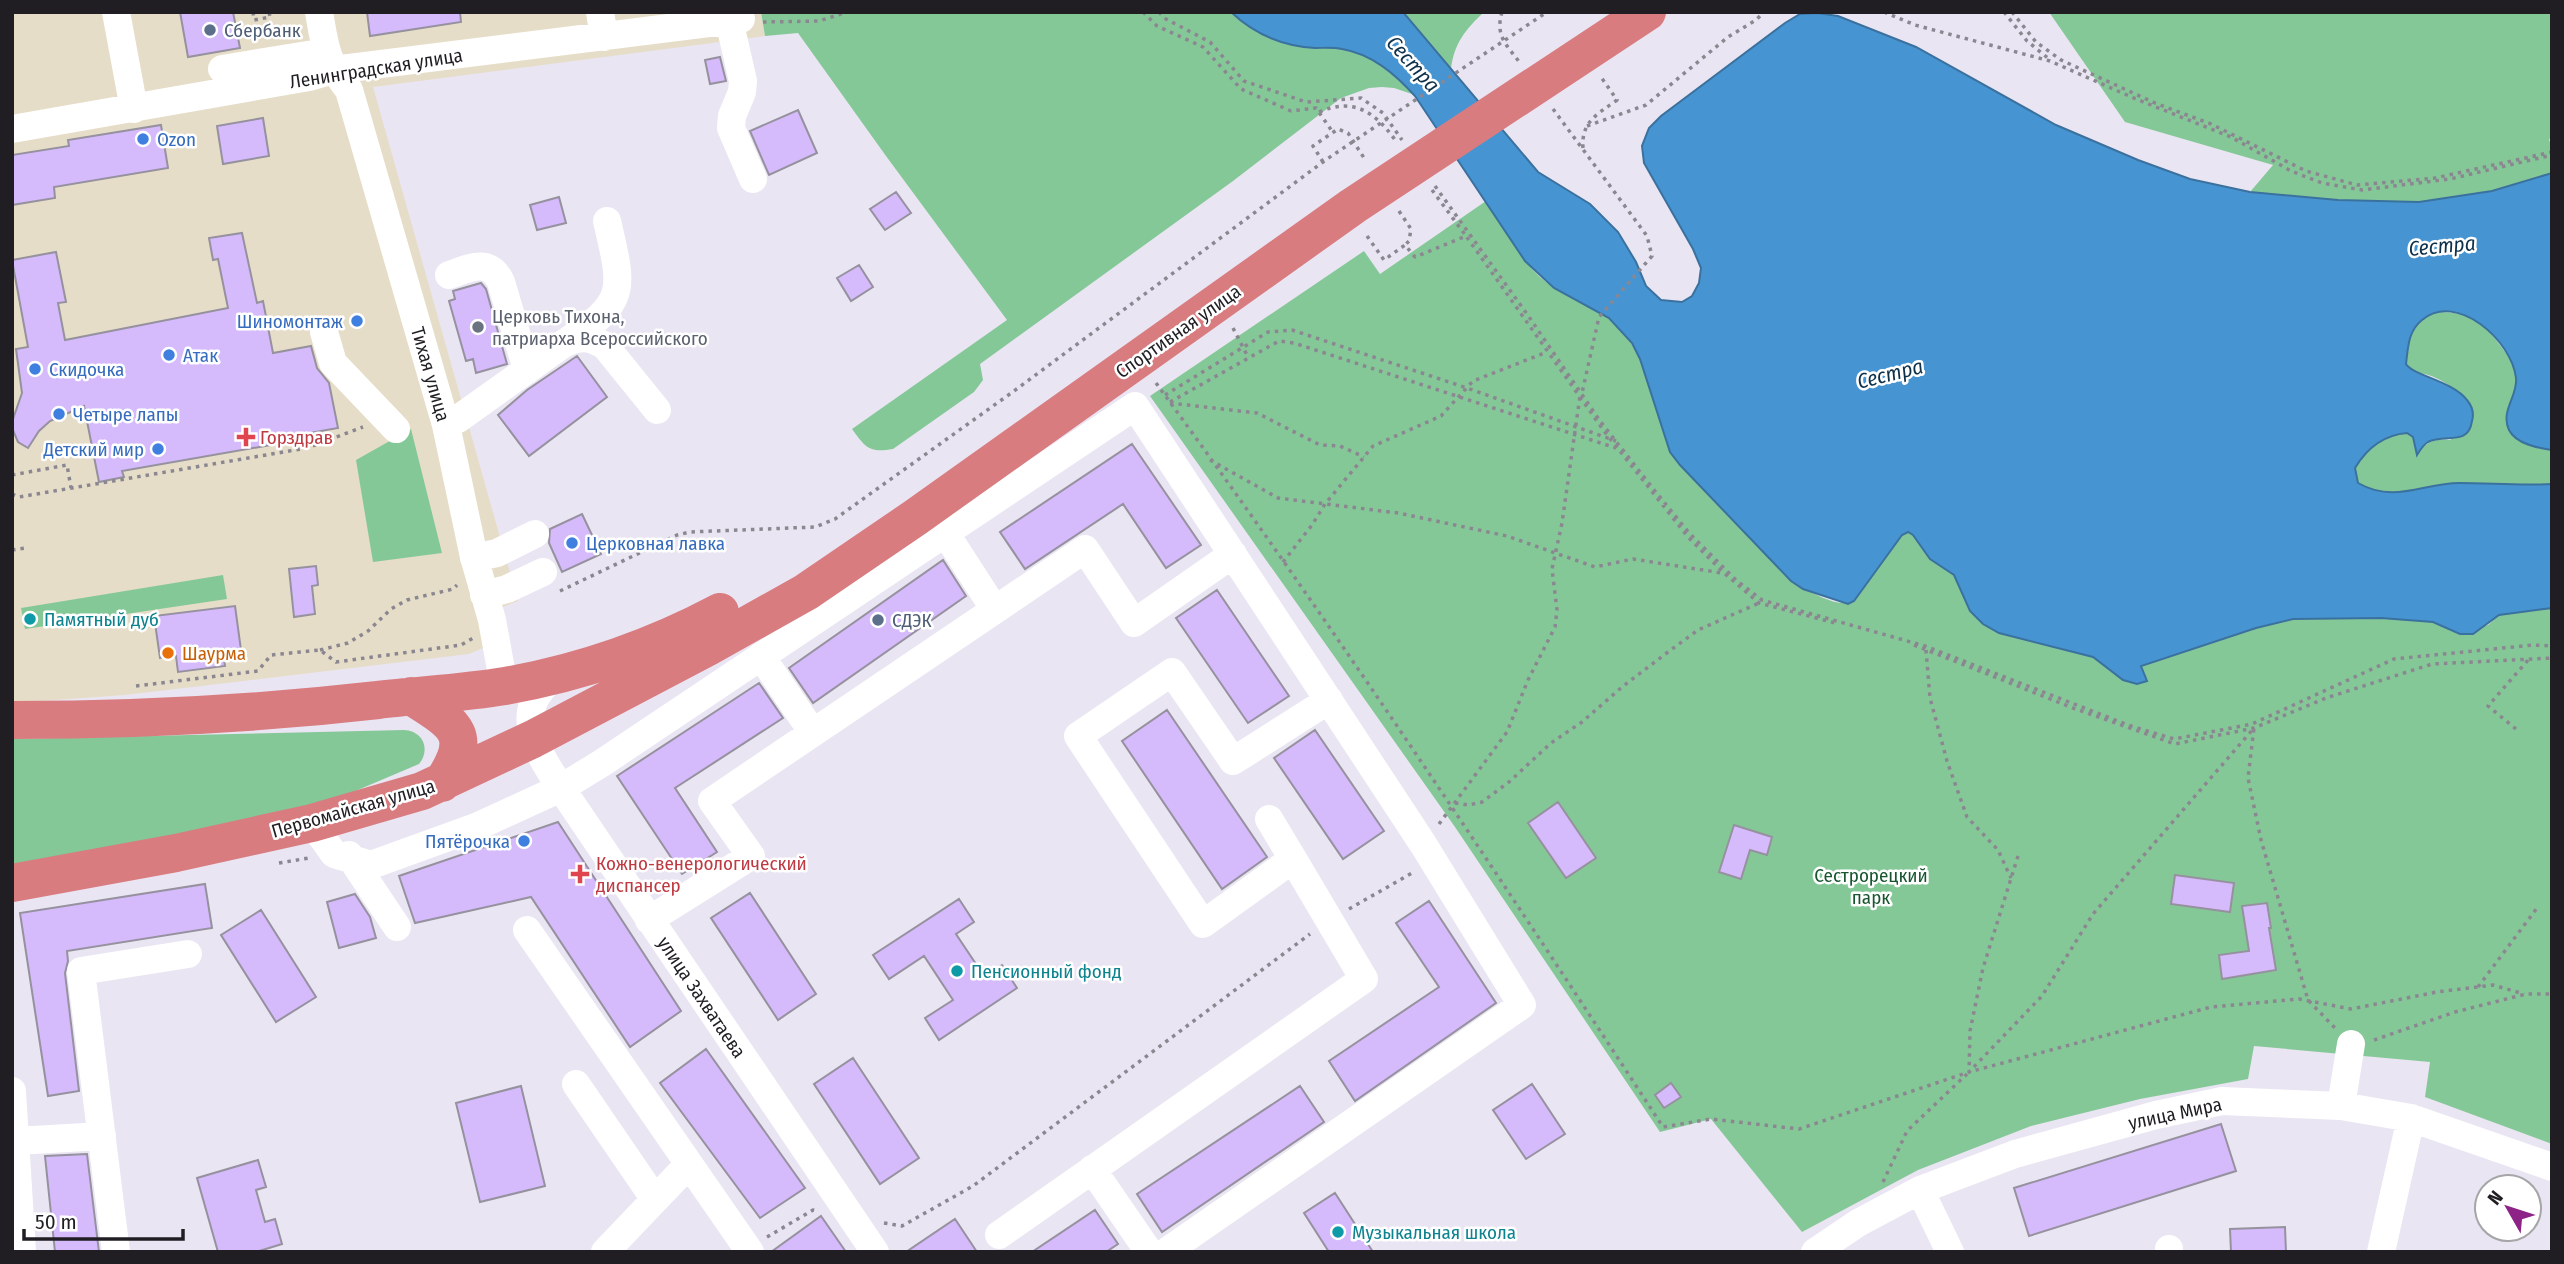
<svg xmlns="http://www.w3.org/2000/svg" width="2564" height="1264" font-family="'Fira Sans Condensed',sans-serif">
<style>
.commercial{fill:#e6ddc8}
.green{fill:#85c898}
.water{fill:#4695d2;stroke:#3b719e;stroke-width:2}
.building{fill:#d5bafc;stroke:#96919e;stroke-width:2}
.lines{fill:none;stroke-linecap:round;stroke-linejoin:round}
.path{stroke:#8b8791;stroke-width:3.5;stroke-dasharray:3.5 5;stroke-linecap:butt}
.minor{stroke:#fff;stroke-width:28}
.highway{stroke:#d87c80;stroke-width:38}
.service-dot{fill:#5c6f8a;stroke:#fff;stroke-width:2.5}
.shop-dot{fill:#3f7fe0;stroke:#fff;stroke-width:2.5}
.worship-dot{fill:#6b7280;stroke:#fff;stroke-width:2.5}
.health-dot{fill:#e0444e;stroke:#fff;stroke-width:2.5}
.culture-dot{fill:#0f9aa8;stroke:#fff;stroke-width:2.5}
.food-dot{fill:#e8710a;stroke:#fff;stroke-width:2.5}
.labels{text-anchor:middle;stroke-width:5;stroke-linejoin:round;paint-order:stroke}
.service-label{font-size:19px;fill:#4e5e75;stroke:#fff;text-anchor:start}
.street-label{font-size:19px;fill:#201e23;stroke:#fff}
.shop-label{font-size:19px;fill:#366cbe;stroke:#fff;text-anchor:start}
.worship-label{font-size:19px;fill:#5b616d;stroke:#fff;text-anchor:start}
.health-label{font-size:19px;fill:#be3a42;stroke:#fff;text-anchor:start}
.culture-label{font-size:19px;fill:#0d838f;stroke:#fff;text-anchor:start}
.food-label{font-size:19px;fill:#c56008;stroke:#fff;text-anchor:start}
.park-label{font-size:19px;fill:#185630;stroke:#fff}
.water-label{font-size:21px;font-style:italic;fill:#0e3049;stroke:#fff}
</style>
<rect width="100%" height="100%" fill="#eae5f2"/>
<path class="commercial" d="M12,12H761L765,36L373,87L518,601L493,611L488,646L469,654L125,695L12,703Z"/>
<path class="green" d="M761,12H1231C1254,34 1283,46 1315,48C1324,48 1333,47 1342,49C1372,54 1395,74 1415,95L1394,88L1382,87L1369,88L1341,98L1233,181L980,364L983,380L974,392L893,449C869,453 866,448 852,429L1007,320L886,156L798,33L765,36Z
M1403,12H1484C1466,29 1454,43 1451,69Z
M2049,12H2552V138L2549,139L2552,149V173L2492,191L2419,202L2338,200L2250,192L2273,165L2125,122Z
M1486,201C1503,226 1518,256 1540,277C1560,295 1584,302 1606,316C1621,327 1632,343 1640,359L1803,589C1817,594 1840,609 1854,601L1902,535L1908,532L1913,535L1930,559L1954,575L1970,611L1999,633L2093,657L2114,674L2256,628L2293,619L2381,618L2433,622L2460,634L2488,625L2499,615L2552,608V1144L2425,1097L2430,1062L2254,1046L2248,1079L2140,1099L2031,1126L1918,1170L1802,1232L1711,1119L1660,1132L1455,827L1150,396L1364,251L1380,274Z
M2433,312C2472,311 2484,322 2505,352C2511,360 2518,371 2517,382C2516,393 2508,407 2506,418L2542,449L2552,450V484C2521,486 2490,483 2459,483C2423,483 2395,504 2358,483L2355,468C2367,448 2383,435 2407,433L2413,437L2417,453C2426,442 2436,438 2450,440L2473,413C2464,394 2446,380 2425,374C2416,372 2411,374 2406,364C2408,338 2411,327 2433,312Z
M411,429L442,553L373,562L356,460Z
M223,575L227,599L25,629L21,608Z
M404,730C423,731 431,749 419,764L313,809L12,867V739Z"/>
<path class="water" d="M1231,12H1403L1538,172L1590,204L1618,232L1636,262L1646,286L1661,300L1682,302L1692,296L1699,283L1701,268L1693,249L1644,163L1642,146L1649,128L1661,116L1785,23L1800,14L1817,13L1838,16L1916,47L2056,125L2138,160L2190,179L2250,192L2338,200L2419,202L2492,191L2552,173V450C2538,448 2516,444 2509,430C2500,411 2518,396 2516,378C2512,341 2457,291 2422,320C2408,331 2408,348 2406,364C2412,375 2453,381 2467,400C2472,406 2474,414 2472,421C2468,447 2445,433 2428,442C2423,445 2420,450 2417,455L2413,437L2407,433C2383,435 2367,448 2355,468L2358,483C2395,504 2423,483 2459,483C2490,483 2521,486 2552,484V608L2499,615L2473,634H2460L2433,622L2381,618L2293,619L2256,628L2141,666L2147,681L2137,684L2123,680L2093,657L1999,633L1983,624L1970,611L1954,575L1930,559L1913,535L1908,532L1902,535L1854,601L1848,604L1803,589L1791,581L1680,465L1670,452L1640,359L1632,343L1609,318L1554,288L1525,261L1415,96C1395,74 1372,54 1342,49C1333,47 1324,48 1315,48C1283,46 1254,34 1231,12Z"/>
<path class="building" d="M180,12H233L240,48L188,57Z
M367,12H460L461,22L370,36Z
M720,57L726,81L710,84L705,60Z
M798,110L817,153L769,175L750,131Z
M263,118L269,156L223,164L217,126Z
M161,125L168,168L54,187L55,198L12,205V155L69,146L68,140Z
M896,192L911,213L885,230L870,209Z
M559,197L566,223L537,230L530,205Z
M242,233L257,303L263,301L273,353L311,346L317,368L329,383L338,428L304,434L305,439L122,471L124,477L99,482L84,406L50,421L39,431L28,448L18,442L12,428L13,419L22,393L16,349L28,347L12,260L56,252L66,302L58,303L65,340L228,308L218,259L213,260L209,238Z
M859,265L873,287L851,301L837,278Z
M481,283L486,289L507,364L476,373L473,359L466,361L449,301L455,299L453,291Z
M577,356L607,397L529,456L498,415L527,390Z
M1132,444L1201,545L1166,568L1123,504L1025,569L1000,532Z
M582,514L601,554L562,572L549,543L550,529Z
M943,560L966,596L813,703L789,668Z
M316,566L318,585L312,586L315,614L294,617L289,569Z
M1217,590L1289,696L1248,723L1176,618Z
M235,606L241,650L223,652L225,666L178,672L176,656L160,658L154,616Z
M759,683L783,718L675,788L717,852L682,874L617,776Z
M1167,710L1267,857L1222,889L1122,741Z
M1315,730L1384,831L1343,859L1274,758Z
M1558,802L1596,858L1566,878L1528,823Z
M558,822L681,1011L630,1047L531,897L415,923L399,876Z
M1734,825L1772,837L1767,855L1750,850L1741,879L1719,872Z
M2175,875L2234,883L2230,912L2171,904Z
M205,884L212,928L67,951L68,961L65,973L79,1091L48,1096L20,913Z
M750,893L816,994L778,1020L711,918Z
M355,894L370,917L376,938L339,948L327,902Z
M959,899L974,922L956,934L984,976L1002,965L1017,988L939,1040L925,1018L953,1000L924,956L889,979L873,955Z
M1429,901L1496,1003L1355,1101L1329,1061L1439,987L1396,923Z
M2267,903L2271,928H2269L2276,970L2222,979L2219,955L2249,951L2242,906Z
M261,910L316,997L276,1022L221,935Z
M706,1049L805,1188L760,1218L660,1083Z
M853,1058L919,1158L880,1184L814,1084Z
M1671,1083L1681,1097L1664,1108L1655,1095Z
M1532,1084L1565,1134L1526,1159L1493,1110Z
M521,1086L545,1186L480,1202L456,1103Z
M1300,1086L1324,1122L1162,1232L1137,1194Z
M2221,1124L2236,1171L2029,1236L2014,1188Z
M87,1154L99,1252H55L45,1156Z
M258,1160L266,1187L256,1190L265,1222L275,1219L282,1244L256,1252H218L197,1178Z
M1335,1193L1373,1252H1329L1304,1213Z
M1095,1210L1118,1244L1106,1252H1032Z
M821,1216L846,1252H771Z
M955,1219L977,1252H906Z
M2285,1227L2286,1252H2231L2230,1229Z"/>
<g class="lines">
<path class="path" d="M253,12L254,20L270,17L269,12
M1143,12L1157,26L1203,47L1241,89L1291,111L1316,108L1332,131
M1159,12L1164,18L1210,42L1244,81L1306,102L1361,98L1383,113L1402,140
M1502,12C1495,36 1506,44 1520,63
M1884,12L1915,25L2050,61L2136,99L2231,137L2291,171L2322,183L2362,190L2450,179L2552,155
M2004,12L2027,41L2049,59
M2012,12L2036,42L2061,60L2155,103L2211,124L2306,171L2357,185L2435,178L2552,152
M763,22L819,21L847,12
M1553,109L1647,236L1652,256L1599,317L1582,393
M1319,112C1354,97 1375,112 1396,141
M1587,126L1646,105L1728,37L1756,20L1764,12
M1583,148C1581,121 1598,114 1617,100L1601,77
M1323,162L1313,146L1338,129L1348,133L1366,161
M1435,186L1527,314L1600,421L1655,491L1690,534L1736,580L1762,600L1925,646L2128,725L2174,739L2252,724L2394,659L2533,645L2552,646
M1432,190L1466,236
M1399,211L1411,229L1409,241L1405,245
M1367,236L1384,260L1405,245L1415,257L1466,236L1604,431L1688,537L1724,573L1759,603L1839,624
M1233,328L1248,357
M1156,383C1333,625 1499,876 1663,1127L1711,1119L1799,1129L1969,1072L2042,996L2093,914L2254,728L2248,778L2261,840L2308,1000L2335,1028
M1165,395L1268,332L1292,330L1467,388L1616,441
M1170,402L1279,341L1294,343L1616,448
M1170,403L1257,413L1320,445L1340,446L1364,457
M1210,460L1278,498L1398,513L1507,536L1595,567L1633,559L1722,573
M12,475L67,465L71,488
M12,494L19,497L307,448L363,427
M12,550L26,548
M1283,562L1312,525L1325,504L1373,446L1441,416L1473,381L1547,352
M560,591L677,535L690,532L815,527L835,519L1014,391L1327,159L1547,12
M1914,645L2073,708L2175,744L2254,728L2326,698L2432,664L2552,658
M320,650L348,643L368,631L391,609L407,600L453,589L457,585
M1926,650L1930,698L1947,761L1967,817L1998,850L2011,878
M136,686L258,671L271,655L320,650L336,662L461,645L473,638
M2516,729L2488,706L2529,659
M1455,803L1469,805L1482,802L1509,782L1551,743L1582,722L1622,687L1668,652L1698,630L1759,603
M1439,824L1507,732L1528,680L1555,627L1557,610L1552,569L1562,523L1580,396
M2018,856L1983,968L1970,1031L1969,1072L2211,1007L2299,999L2351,1009L2437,992L2493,985L2524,994
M279,863L309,858
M1349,909L1412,873
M2478,987L2537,908
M2374,1040L2455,1012L2526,994H2552
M1883,1182L1907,1131L1967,1074
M884,1223L902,1226L973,1186L1310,934
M767,1237L813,1210L818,1211"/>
<path class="minor" d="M116,12L134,109
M319,12C325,47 326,62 349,90L446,425L474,557L492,620L504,686
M600,12L604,37
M729,20L743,81L742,92L732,116L731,128L753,179
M222,69L326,52
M12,129L309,77L333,70L741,19
M449,275C470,268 489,257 501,282L527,370
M324,332L333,363L396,429
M566,342C628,301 623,290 607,221
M446,425L458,419L563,344C580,336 591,336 606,347L657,410
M946,534L995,610
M474,558L497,553L535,534
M484,595L507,589L543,572
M761,656L813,733
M554,675C548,682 541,689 536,697C518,729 548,768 565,794L875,1252
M1269,819L1293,859L1203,924L1078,736L1172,672L1233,761L1329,700
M312,823L334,854L371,865L476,827L561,788L602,763L1135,406L1423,844L1522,1005L1166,1252
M349,855L397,927
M649,920L751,856L712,801L1085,549L1134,623L1233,554
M527,930L750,1252
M576,1084L654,1198
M12,1091L22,1252
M2341,1106L2351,1044
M16,1141L102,1136
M1092,1169L1149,1252
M1920,1190L1950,1252
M999,1235L1364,979L1293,859
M2169,1249V1252
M116,1252L81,971L188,954
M605,1252L689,1164
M1815,1252L1858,1223L1920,1190L2015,1154L2156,1115L2222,1101L2341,1106L2411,1118L2552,1167
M2381,1252L2411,1118"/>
<path class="highway" d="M411,696C455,724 475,733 442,783
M12,720C136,720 255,714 378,700C420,695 463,693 505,686C579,673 654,647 720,612
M12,883L176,853L312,823L422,791L533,739L708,647L806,592L916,517L1353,206L1647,12"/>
</g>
<g class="service-dot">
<circle cx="210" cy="30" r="7"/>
<circle cx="878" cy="620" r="7"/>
</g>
<g class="shop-dot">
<circle cx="143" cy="139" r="7"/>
<circle cx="357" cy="321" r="7"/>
<circle cx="169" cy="355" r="7"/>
<circle cx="35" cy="369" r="7"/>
<circle cx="59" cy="414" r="7"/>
<circle cx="158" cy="449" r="7"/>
<circle cx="572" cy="543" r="7"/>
<circle cx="524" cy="841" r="7"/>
</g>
<circle class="worship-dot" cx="478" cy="327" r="7"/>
<g class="health-dot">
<path d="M242.5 426.5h7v7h7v7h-7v7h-7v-7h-7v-7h7z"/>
<path d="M576.5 863.5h7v7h7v7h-7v7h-7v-7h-7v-7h7z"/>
</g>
<g class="culture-dot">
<circle cx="30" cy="619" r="7"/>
<circle cx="957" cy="971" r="7"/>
<circle cx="1338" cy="1232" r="7"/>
</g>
<circle class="food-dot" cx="168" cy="653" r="7"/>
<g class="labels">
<g class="service-label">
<text x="224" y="37">Сбербанк</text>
<text x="892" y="627">СДЭК</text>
</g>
<g class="street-label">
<text transform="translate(376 68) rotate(-9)" y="7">Ленинградская улица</text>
<text transform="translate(1178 331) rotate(-35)" y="7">Спортивная улица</text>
<text transform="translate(431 374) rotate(74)" y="7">Тихая улица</text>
<text transform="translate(353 808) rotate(-16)" y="7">Первомайская улица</text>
<text transform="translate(702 997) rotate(56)" y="7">улица Захватаева</text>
<text transform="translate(2175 1113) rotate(-12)" y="7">улица Мира</text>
</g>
<g class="shop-label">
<text x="157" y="146">Ozon</text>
<text x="343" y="328" text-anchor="end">Шиномонтаж</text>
<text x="183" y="362">Атак</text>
<text x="49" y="376">Скидочка</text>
<text x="73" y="421">Четыре лапы</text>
<text x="144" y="456" text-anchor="end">Детский мир</text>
<text x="586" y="550">Церковная лавка</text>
<text x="510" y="848" text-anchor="end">Пятёрочка</text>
</g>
<g class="worship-label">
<text x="492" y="323">Церковь Тихона,<tspan x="492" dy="22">патриарха Всероссийского</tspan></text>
</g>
<g class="health-label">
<text x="260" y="444">Горздрав</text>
<text x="596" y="870">Кожно-венерологический<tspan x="596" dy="22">диспансер</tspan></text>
</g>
<g class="culture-label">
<text x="44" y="626">Памятный дуб</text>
<text x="971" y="978">Пенсионный фонд</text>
<text x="1352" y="1239">Музыкальная школа</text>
</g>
<g class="food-label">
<text x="182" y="660">Шаурма</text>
</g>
<g class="park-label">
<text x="1871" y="882">Сестрорецкий<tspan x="1871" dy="22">парк</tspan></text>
</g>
<g class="water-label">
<text transform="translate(1413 64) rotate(48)" y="7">Сестра</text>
<text transform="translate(2442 246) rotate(-5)" y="7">Сестра</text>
<text transform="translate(1890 374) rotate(-14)" y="7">Сестра</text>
</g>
</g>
<rect width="2564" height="1264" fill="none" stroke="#201e23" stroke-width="28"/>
<g transform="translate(2508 1208) rotate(309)"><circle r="33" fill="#ffffff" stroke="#a6a5a7" stroke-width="2"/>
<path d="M0-5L12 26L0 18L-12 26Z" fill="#8d2287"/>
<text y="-10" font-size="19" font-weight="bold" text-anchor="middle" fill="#201e23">N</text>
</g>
<path d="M24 1229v10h159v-10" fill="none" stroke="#201e23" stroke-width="3.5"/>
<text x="35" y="1229" font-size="21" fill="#201e23" stroke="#ffffff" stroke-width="5" paint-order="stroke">50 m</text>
</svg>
